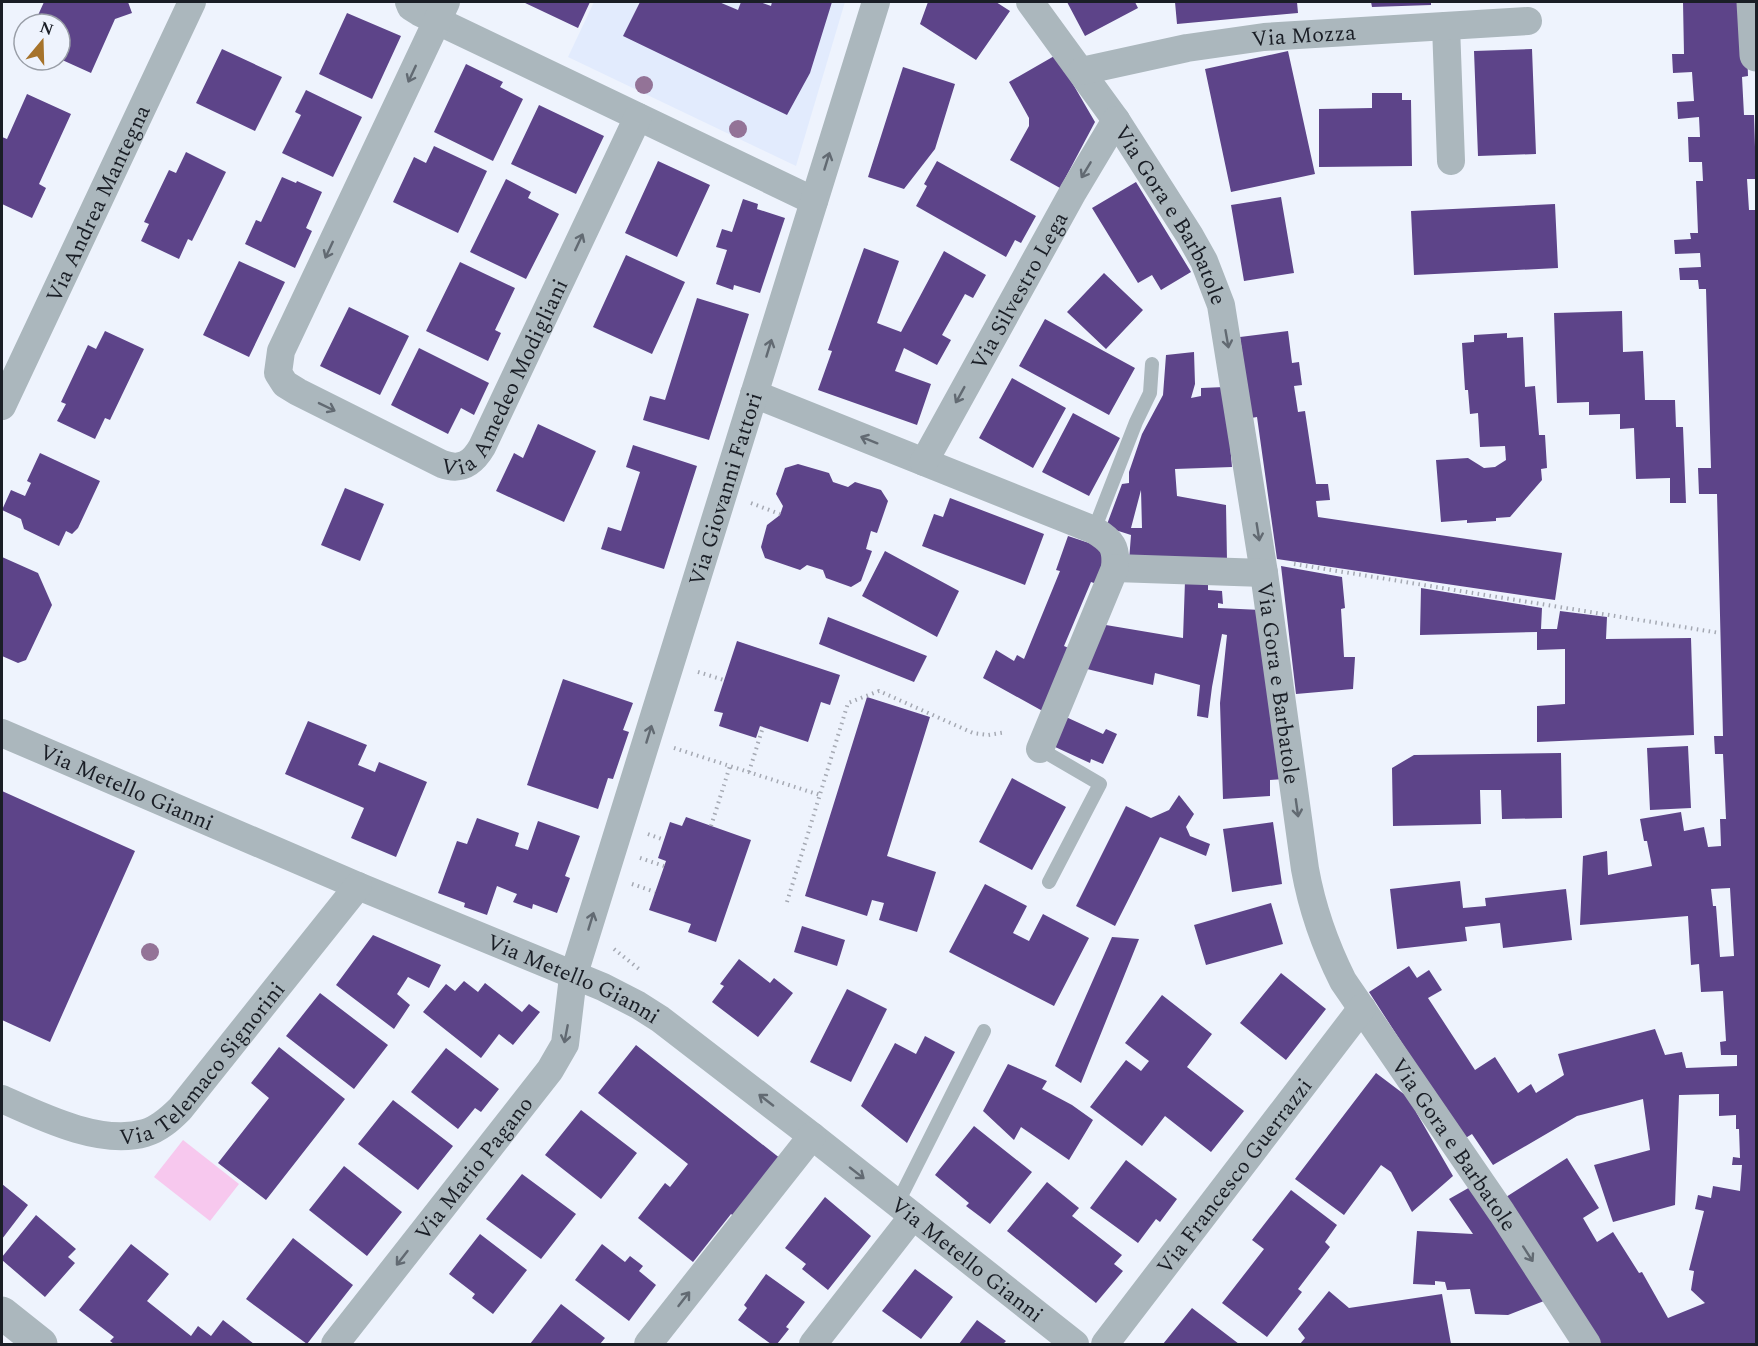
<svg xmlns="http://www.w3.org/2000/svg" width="1758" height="1346" font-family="Spectral,serif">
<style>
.built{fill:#e2ebfd}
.green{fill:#f7c8ee}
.building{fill:#5d4489;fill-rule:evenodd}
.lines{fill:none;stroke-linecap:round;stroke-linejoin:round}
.path{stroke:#a5a9b3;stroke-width:4;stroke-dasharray:1.5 4.5;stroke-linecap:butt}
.service{stroke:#abb7bd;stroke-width:14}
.minor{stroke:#abb7bd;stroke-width:28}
.tertiary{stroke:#abb7bd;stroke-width:33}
.tree{fill:#937397}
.oneway{stroke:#626a72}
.labels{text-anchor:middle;stroke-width:6;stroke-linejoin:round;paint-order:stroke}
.street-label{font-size:22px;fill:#1a1e26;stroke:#eef3fd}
</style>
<rect width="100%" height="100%" fill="#eef3fd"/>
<path class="built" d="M594,2H845L796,166L568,57Z"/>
<path class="green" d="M183,1140L239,1184L210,1221L154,1177Z"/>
<path class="building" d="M44,2H128L132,13L115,19L91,73L60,59V24H34Z
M523,2H590L578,28Z
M640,2H719L738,10L741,2H760L771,6L772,2H832L810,73L787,115L623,36Z
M928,2H996L1010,11L976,60L920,24Z
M1067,2H1135L1138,8L1085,36Z
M1175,2H1297L1298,13L1177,24Z
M1371,2H1431V5L1372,7Z
M1683,2H1739L1747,50L1748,76L1742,77L1744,115H1754L1756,179H1747L1749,210H1755L1756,252V1344H1601L1506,1197L1567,1158L1599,1208L1583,1218L1597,1242L1613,1232L1639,1273L1642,1272L1668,1318L1705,1303L1691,1290L1694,1271L1689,1270L1704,1211L1695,1209L1698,1195L1711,1198L1713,1186L1740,1191L1742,1165H1732L1733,1157L1740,1158L1739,1129H1736V1115L1719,1116V1094L1679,1095L1675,1205L1613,1222L1594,1165L1650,1150L1643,1099L1577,1116L1493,1165L1472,1134L1464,1139L1369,992L1409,966L1417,978L1429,970L1442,990L1428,998L1475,1070L1495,1057L1518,1093L1531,1084L1536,1093L1564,1075L1558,1054L1655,1029L1665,1055L1682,1052L1686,1068L1737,1066V1055H1721L1720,1042L1726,1041L1723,991L1701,992L1699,964L1691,965L1688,916L1580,925L1583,856L1607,851L1608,875L1652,866L1647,841H1644L1640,819L1681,812L1684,831L1704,827L1708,847L1721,846L1720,819H1726L1723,754H1715L1714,736H1723L1717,494H1699L1698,468H1711L1706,289H1699L1698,280H1680L1679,268L1701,267L1700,253L1675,254L1674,240L1691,239L1690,233H1698L1696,181H1703L1702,162H1689L1688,137H1700L1699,117L1678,119L1677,102L1694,101L1692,72L1673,73L1672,54H1684ZM1730,888L1734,956L1720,957L1716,906H1713L1711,889Z
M347,13L401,36L372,99L319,74Z
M222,49L282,77L255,131L196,103Z
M1532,49L1536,154L1478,156L1474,51Z
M1288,51L1315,174L1231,192L1205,69Z
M1056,55L1095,122L1060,188L1010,160L1029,126V118L1009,82Z
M466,64L503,82L500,87L523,99L493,161L434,132Z
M903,67L955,84L935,149L904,189L868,177Z
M306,90L362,117L333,177L282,153L301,115L295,112Z
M1372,93H1402V100H1411L1412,166L1319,167V109L1372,108Z
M27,94L71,114L39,184L46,188L32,218L2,204V137L7,139Z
M539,105L604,136L576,194L511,164Z
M434,146L487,171L458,233L393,202L414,157L426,163Z
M186,152L226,172L192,241L188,239L179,259L141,241L149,224L144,222L169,170L176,173Z
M658,161L710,185L677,257L625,233Z
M937,161L1036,216L1021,243L1015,240L1006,257L916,206L927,186L924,184Z
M282,177L296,183L297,181L322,192L306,228L312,231L295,268L245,244L256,220L261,222Z
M506,179L531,192L528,198L559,214L526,279L470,252Z
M1136,182L1191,272L1161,290L1152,275L1138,283L1092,208Z
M1281,197L1294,273L1244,281L1231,205Z
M743,199L758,204L757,209L785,218L760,293L734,285L733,290L716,284L727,250L716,247L722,229L732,232Z
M1555,204L1558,268L1414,275L1411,211Z
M864,248L899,261L877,323L901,332L944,251L986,275L973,298L965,294L942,335L951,340L937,365L904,348L895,371L931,384L917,425L818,390L832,351L828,350Z
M626,255L685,282L652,354L593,327Z
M239,261L285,282L249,357L203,335Z
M460,262L515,288L495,330L501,333L488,361L426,331Z
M1104,273L1143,310L1106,349L1067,312Z
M697,298L749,314L709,440L643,420L650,396L665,400Z
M349,307L409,336L380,395L320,366Z
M1622,311L1623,352L1643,351L1645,400H1675L1676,427H1683L1686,503H1670V478L1636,479L1634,428L1620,429V414L1589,415V402L1557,403L1554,313Z
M1045,319L1135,368L1109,415L1019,366Z
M105,331L144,349L110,420L105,418L95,439L57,421L66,404L61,402L88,345L96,349Z
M1288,331L1292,363L1299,362L1302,385L1294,386L1298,412L1305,411L1316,484H1328L1330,500L1316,501L1318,517L1562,553L1555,600L1277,559L1257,417L1251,418L1240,337Z
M1507,333V338L1523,337L1525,387L1535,386L1539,435H1545L1547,468L1541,469L1542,480L1510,517L1496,518V521L1467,523V520L1441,522L1436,460L1468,458L1484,468L1495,467L1506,460L1505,446L1480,447L1478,413L1470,414L1468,390H1465L1462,343L1474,342V335Z
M419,348L489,383L474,415L461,408L448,434L391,405Z
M1194,352L1195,384L1191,398L1201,396V388L1225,387L1232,467L1175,469L1177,496L1226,505L1227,560L1129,561L1131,535L1106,527L1122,484L1129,483V472L1142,434L1163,395L1166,355ZM1141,490L1142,528H1131Z
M1012,378L1066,408L1033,468L979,438Z
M1073,413L1120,438L1089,496L1042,472Z
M538,424L596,451L564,522L496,491L514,453L523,458Z
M633,445L697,466L664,569L601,549L608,527L621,531L640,472L626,467Z
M40,453L100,481L78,528L72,534L66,531L59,546L24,529L21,519L2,510L11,490L25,496L31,483L27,481Z
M798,464L829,473L833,482L848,487L855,482L881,490L888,501L877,533L871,531L866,549L872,551L861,581L851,587L826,578L823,570L807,565L800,570L765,558L761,547L767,525L780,515L783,506L776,494L785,468Z
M345,488L384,504L360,561L321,545Z
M950,498L1044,534L1025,585L922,546L934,514L943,517Z
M1068,536L1110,550L1097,584L1091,582L1064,646L1073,650L1048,714L983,678L996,650L1014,661L1017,655L1024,659L1060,571L1056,570Z
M885,551L959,591L937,637L862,596Z
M2,557L38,573L52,605L26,660L18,663L2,656Z
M1281,566L1342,577L1345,608L1341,609L1344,657H1355L1353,689L1296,694Z
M1185,581H1208V590L1222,591L1223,604L1218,603V608L1261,610L1284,779L1270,780V796L1223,799L1220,703L1227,635L1222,634L1212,687L1208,718L1197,716L1200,685L1155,673L1153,685L1087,669L1100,624L1183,638Z
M1421,588L1542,608L1541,629H1557L1560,611L1607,617L1606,639L1691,638L1694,735L1537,742V706L1565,704V649L1537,650V632L1420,635Z
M828,617L927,656L914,682L819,644Z
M737,641L840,675L830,705L821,702L808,742L760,726L756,738L719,726L723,713L714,711Z
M563,679L633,703L623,730L629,732L613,779L608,778L598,809L527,785Z
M867,697L930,717L887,856L936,872L917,932L879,920L884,903L872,900L867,916L805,896Z
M1066,717L1103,734L1106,729L1117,734L1103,764L1091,759L1090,763L1053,746Z
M308,721L367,745L358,765L375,772L379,762L427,782L396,857L351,838L364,808L285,774Z
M1688,746L1691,808L1650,810L1647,748Z
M1561,753L1562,818L1502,819L1501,790H1480L1481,824L1393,826L1392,768L1414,755Z
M1012,778L1066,807L1032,870L979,842Z
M2,791L135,851L50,1042L2,1020Z
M1179,795L1194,814L1186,827L1190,836L1210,844L1206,856L1160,837L1115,926L1076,906L1126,806L1151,818L1169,810Z
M686,817L751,840L716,942L688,932L691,924L649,910L666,861L658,858L670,822L682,826Z
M477,818L519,833L515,846L528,850L538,821L580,836L565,876L570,878L557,913L533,904L532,909L513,902L517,894L497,886L487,915L464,907L465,903L438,893L457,841L467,844Z
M1273,822L1282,884L1232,892L1223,829Z
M1460,881L1463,908L1486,906L1485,898L1566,889L1572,940L1503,948L1500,923L1465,927L1467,941L1397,949L1390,889Z
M985,884L1027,906L1013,933L1029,941L1043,914L1089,938L1054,1006L949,952Z
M1271,903L1283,944L1206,965L1194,925Z
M802,926L845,940L837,966L794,952Z
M373,935L441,965L429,988L408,977L397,994L410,1005L394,1029L336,985Z
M1112,937L1139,939L1081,1083L1055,1066Z
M739,959L770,983L774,978L793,993L758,1037L712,1002L724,986L720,984Z
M1281,973L1326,1009L1286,1060L1240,1023Z
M464,981L478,992L485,983L522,1012L529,1004L540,1012L513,1045L499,1034L481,1058L423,1012L446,984L455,991Z
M847,989L887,1009L851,1082L810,1062Z
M320,993L388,1045L354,1089L286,1036Z
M1162,995L1212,1034L1187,1067L1244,1111L1211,1152L1165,1116L1142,1146L1090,1107L1126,1060L1141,1071L1149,1061L1125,1043Z
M925,1036L955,1052L907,1143L861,1106L895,1043L916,1054Z
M636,1045L781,1159L735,1217L731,1214L693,1262L638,1218L665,1183L670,1187L688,1164L598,1093Z
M279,1047L345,1099L266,1200L218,1163L269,1098L251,1083Z
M446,1048L499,1089L481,1112L475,1108L458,1129L411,1092Z
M1008,1064L1047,1081L1042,1089L1072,1105L1093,1120L1069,1160L1021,1127L1014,1140L983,1111Z
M1376,1073L1421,1107L1416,1112L1453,1176L1412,1212L1391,1172L1381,1165L1344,1215L1295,1179Z
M393,1100L453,1146L418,1190L358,1144Z
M581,1110L637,1153L601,1199L545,1155Z
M974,1126L1032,1172L990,1224L966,1206L969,1203L935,1175Z
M1126,1160L1177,1199L1160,1222L1156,1219L1138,1243L1090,1208Z
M344,1166L402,1212L367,1256L309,1210Z
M522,1174L576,1214L541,1259L486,1219Z
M1047,1182L1079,1208L1072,1216L1122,1255L1114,1264L1123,1271L1096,1303L1007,1231Z
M2,1184L28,1205L2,1239Z
M1472,1186L1544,1301L1508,1315L1475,1314L1470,1289L1447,1290L1445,1282L1435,1281V1285L1413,1284L1417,1231L1473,1234L1449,1199Z
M1291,1190L1337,1225L1325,1242L1330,1247L1298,1289L1302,1292L1267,1337L1222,1303L1264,1249L1252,1240Z
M825,1197L871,1236L828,1290L802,1269L806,1264L785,1248Z
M36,1215L76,1249L68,1257L75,1263L45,1297L2,1260V1257Z
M480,1234L527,1270L493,1314L472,1298L475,1294L449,1274Z
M293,1238L353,1285L307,1344L246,1299Z
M131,1244L169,1274L147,1301L191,1336L198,1326L211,1336L223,1320L254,1344H114L110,1341L114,1337L79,1310Z
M602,1244L625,1262L630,1256L643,1266L639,1271L656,1285L629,1321L575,1280Z
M915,1269L953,1297L921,1339L882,1311Z
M766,1274L805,1302L786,1327L789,1329L777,1344H771L738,1320L747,1308L744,1305Z
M1329,1291L1349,1308L1442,1294L1451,1344H1300L1305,1338L1298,1329Z
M561,1304L605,1338L600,1344H530Z
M1192,1308L1239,1344H1163Z
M977,1320L1006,1341L1003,1344H959Z"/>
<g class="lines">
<path class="path" d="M751,503L780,514
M1294,564L1720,633
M698,672L724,680
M674,748L820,795
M749,772L763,727
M711,826L730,766
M648,834L664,840
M640,858L664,866
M632,884L655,892
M787,902L848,703L879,691L973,733L988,735L1006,732
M614,949L639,969"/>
<path class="service" d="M1094,530L1136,422L1150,393L1152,364
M1040,749L1100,784L1049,882
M897,1204L984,1031"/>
<g class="minor">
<path d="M409,2L411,7L419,12L814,201"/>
<path id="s1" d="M446,2L281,351L278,373L285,384L298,392L442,464C461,471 472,464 482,447L638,117"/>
<path id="s2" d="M1030,2L1116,120L1190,236L1204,261L1221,305L1264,573L1305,869C1312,908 1325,945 1343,981L1502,1213L1587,1344"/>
<path d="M1446,26L1451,161"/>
<path id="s3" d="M1082,71L1187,48L1264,37L1528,21"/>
<path d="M754,394L1094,530C1112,541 1117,547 1115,568L1264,573"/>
<path id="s4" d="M2,406L192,2"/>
<path id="s5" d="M924,462L1073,192L1116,120"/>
<path id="s6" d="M2,733L358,886L603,987L638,1005L660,1019L812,1136L1075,1344"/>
<path d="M1040,749L1115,568"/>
<path id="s7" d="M2,1099C42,1117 101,1146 145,1133C159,1129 170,1119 180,1109L358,886"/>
<path id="s8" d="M335,1344L550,1070L565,1044L573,977L876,2"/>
<path d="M648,1344L812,1136"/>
<path d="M813,1344L913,1216"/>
<path id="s9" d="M1105,1344L1362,1008"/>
</g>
<path class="tertiary" d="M1753,2L1756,55
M2,1313L41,1344"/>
</g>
<g class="tree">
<circle cx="644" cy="85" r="9"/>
<circle cx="738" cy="129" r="9"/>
<circle cx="150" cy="952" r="9"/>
</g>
<defs><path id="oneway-shaft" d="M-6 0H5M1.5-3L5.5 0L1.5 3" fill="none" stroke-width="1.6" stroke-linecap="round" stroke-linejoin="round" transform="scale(1.5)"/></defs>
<g class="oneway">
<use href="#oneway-shaft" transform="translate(412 74) rotate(115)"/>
<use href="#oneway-shaft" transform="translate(827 161) rotate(-73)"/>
<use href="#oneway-shaft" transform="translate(1086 170) rotate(121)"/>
<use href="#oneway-shaft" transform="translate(579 242) rotate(-65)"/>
<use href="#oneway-shaft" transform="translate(329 250) rotate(115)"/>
<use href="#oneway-shaft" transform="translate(1227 339) rotate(80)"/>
<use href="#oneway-shaft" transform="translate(769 348) rotate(-73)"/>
<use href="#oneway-shaft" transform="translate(960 395) rotate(119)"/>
<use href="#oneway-shaft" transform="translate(327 407) rotate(26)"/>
<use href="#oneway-shaft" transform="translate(869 440) rotate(-158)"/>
<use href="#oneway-shaft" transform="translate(1258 532) rotate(81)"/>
<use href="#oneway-shaft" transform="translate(649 734) rotate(-73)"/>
<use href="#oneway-shaft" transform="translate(1297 808) rotate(82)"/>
<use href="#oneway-shaft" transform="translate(591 921) rotate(-73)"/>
<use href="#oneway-shaft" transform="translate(566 1034) rotate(101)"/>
<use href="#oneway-shaft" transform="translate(766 1100) rotate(-142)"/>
<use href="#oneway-shaft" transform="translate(857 1173) rotate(38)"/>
<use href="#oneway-shaft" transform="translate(1528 1254) rotate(57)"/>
<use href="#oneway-shaft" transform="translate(402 1258) rotate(128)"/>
<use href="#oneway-shaft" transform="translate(684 1299) rotate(-52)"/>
</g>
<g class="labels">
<g class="street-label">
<text dy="8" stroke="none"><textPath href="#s3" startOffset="225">Via Mozza</textPath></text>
<text dy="8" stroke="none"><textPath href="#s4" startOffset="224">Via Andrea Mantegna</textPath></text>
<text dy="8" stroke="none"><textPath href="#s2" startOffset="256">Via Gora e Barbatole</textPath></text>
<text dy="8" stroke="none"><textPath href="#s5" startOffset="196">Via Silvestro Lega</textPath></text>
<text dy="8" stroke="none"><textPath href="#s1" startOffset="714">Via Amedeo Modigliani</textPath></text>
<text dy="8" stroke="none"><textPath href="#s8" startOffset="957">Via Giovanni Fattori</textPath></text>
<text dy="8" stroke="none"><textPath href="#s2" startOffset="742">Via Gora e Barbatole</textPath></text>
<text dy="8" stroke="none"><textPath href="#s6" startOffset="136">Via Metello Gianni</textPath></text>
<text dy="8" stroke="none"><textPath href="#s6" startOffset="622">Via Metello Gianni</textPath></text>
<text dy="8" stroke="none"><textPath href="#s7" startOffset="238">Via Telemaco Signorini</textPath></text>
<text dy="8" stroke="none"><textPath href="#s2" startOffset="1246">Via Gora e Barbatole</textPath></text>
<text dy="8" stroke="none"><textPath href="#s8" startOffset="224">Via Mario Pagano</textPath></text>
<text dy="8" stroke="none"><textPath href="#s9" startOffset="212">Via Francesco Guerrazzi</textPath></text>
<text dy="8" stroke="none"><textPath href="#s6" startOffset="1108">Via Metello Gianni</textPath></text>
</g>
</g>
<rect width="1758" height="1346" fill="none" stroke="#1a1e26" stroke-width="6"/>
<g transform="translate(42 42) rotate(19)"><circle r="28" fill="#eef3fd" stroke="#999ea7" stroke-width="1.5"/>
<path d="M0-4.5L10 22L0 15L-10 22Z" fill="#a6732b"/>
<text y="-9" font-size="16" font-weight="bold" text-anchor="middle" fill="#1a1e26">N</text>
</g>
</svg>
